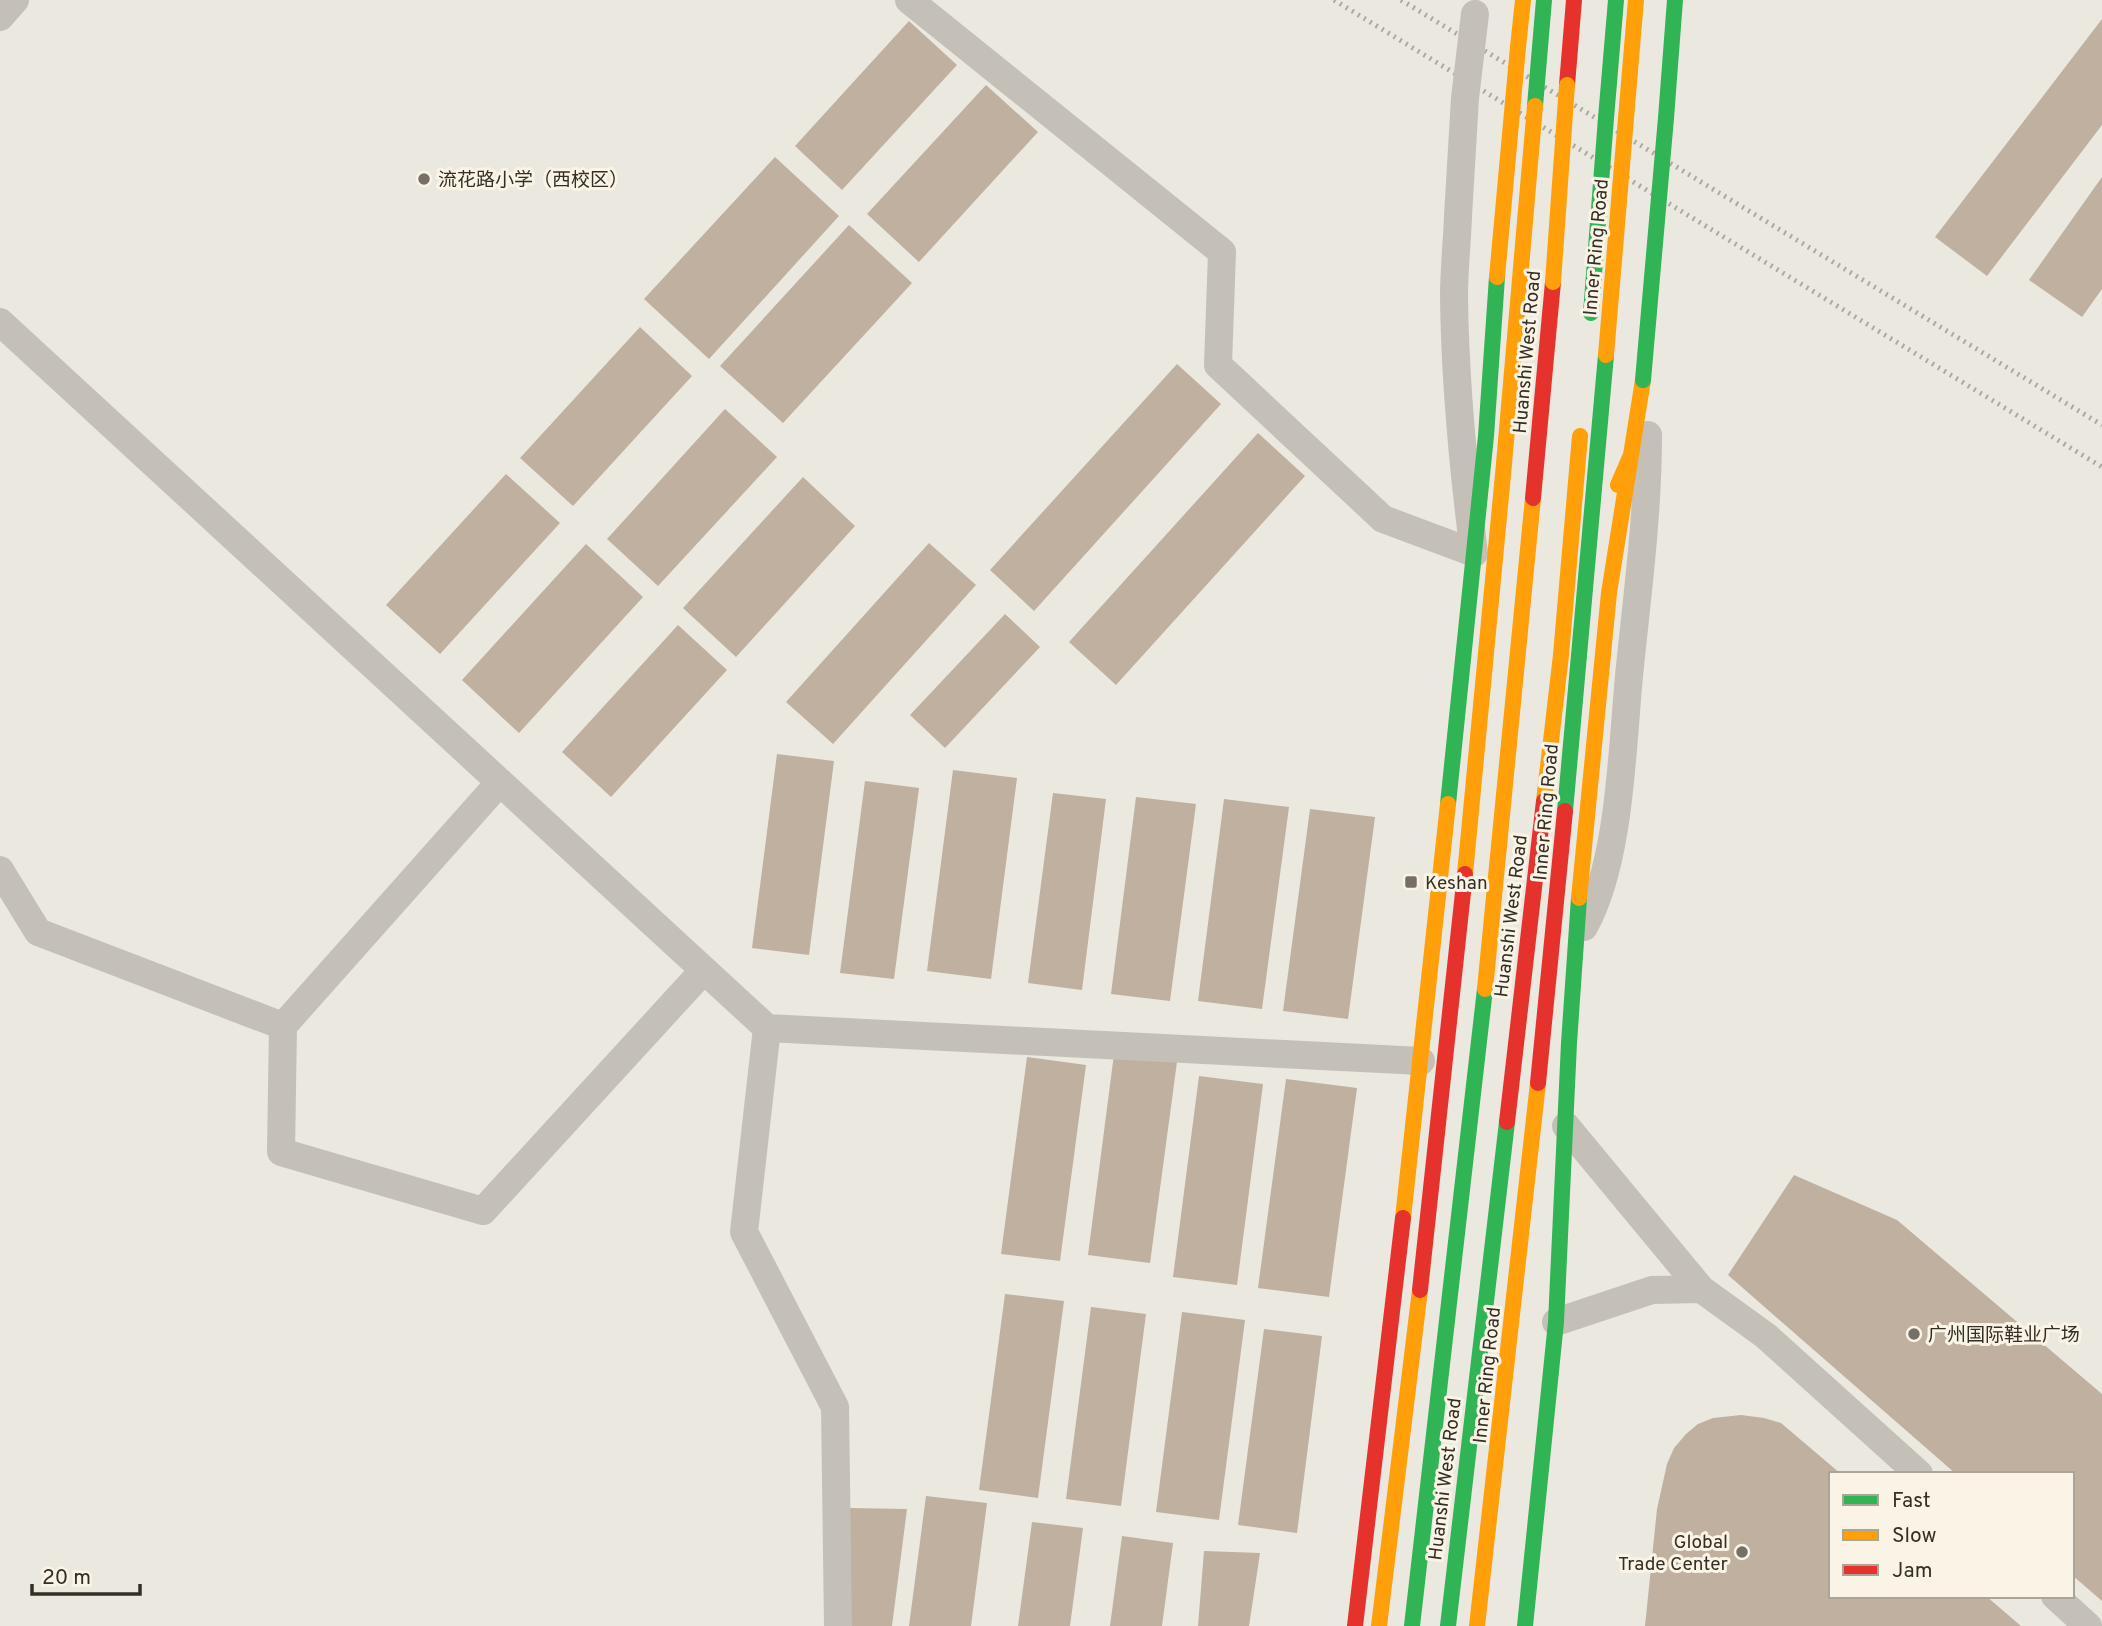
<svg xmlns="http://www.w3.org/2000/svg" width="2102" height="1626" font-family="Overpass,'Noto Sans SC',sans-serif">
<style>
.building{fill:#bfb0a0}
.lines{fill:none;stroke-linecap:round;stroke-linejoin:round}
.street{stroke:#c4c0b8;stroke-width:28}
.fast{stroke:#30b455;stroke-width:16}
.slow{stroke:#ff9f0a;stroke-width:16}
.jam{stroke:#e5322d;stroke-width:16}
.rail{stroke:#aca8a2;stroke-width:5;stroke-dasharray:2 5;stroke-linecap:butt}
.street-bridge{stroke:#c4c0b8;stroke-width:28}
.fast-bridge{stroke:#30b455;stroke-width:16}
.slow-bridge{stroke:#ff9f0a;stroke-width:16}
.jam-bridge{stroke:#e5322d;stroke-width:16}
.poi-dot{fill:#756f67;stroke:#f9f4e5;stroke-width:2.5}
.labels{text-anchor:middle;stroke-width:6;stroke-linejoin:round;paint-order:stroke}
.poi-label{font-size:19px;fill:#352e26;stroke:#f9f4e5;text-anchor:start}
.street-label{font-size:19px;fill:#352e26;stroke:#f9f4e5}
</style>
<rect width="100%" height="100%" fill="#ebe8df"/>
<path class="building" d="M2102,19V125L1987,276L1935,237Z
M909,21L957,65L842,190L795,146Z
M986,85L1038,132L919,262L867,214Z
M775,157L839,216L709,359L644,299Z
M2102,177V289L2082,317L2029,280Z
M849,225L912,283L783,423L720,366Z
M640,327L692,376L573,506L520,458Z
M1177,364L1221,404L1034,611L990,570Z
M725,409L777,457L658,586L607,539Z
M1258,433L1305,476L1116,685L1069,642Z
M506,474L560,523L440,654L386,605Z
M803,477L855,526L736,657L683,608Z
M929,543L976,585L833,744L786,702Z
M586,544L643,597L519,733L462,680Z
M1005,614L1040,647L945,748L910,715Z
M678,625L727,670L611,797L562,752Z
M777,754L834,761L809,955L752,948Z
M953,770L1017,778L991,979L927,971Z
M865,781L919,788L894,979L840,973Z
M1053,793L1106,799L1082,990L1028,983Z
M1136,797L1196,804L1170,1001L1111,994Z
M1224,799L1289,807L1262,1009L1198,1001Z
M1310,809L1375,817L1348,1019L1283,1011Z
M1114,1054L1177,1062L1150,1263L1088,1255Z
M1027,1057L1086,1065L1060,1261L1001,1254Z
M1199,1076L1263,1084L1237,1285L1173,1277Z
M1286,1079L1357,1088L1329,1297L1258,1288Z
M1794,1175L1897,1220L2102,1394V1601L2072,1575V1474H1956L1728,1275Z
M1005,1294L1064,1301L1038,1498L979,1490Z
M1091,1307L1146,1314L1121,1506L1066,1499Z
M1182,1312L1245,1320L1219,1520L1156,1512Z
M1264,1329L1322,1336L1297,1533L1238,1525Z
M1741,1415L1764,1418L1781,1423L1841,1474H1831V1596H1986L2021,1626H1645L1657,1509L1667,1464L1674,1448L1686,1434L1698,1424L1713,1418Z
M926,1496L987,1503L971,1626H909Z
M850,1508L907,1509L892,1626H848Z
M1032,1522L1083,1528L1070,1626H1018Z
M1122,1536L1173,1543L1162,1626H1110Z
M1204,1551L1260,1553L1249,1626H1198Z"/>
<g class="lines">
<path class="street" d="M909,0L1222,252L1218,365L1383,519L1474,553C1463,467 1455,382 1454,296C1454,270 1457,243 1458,216
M0,17L15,0
M0,322L767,1028L744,1232L835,1407L838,1626
M0,870L38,932L283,1026L500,782
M1584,927C1620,863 1622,750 1629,676C1637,596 1648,516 1648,435
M283,1026L281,1152L483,1211L704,970
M767,1028L1421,1061
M1566,1126L1701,1289L1766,1336L1919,1474
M1556,1322L1652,1290L1701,1289
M2055,1596L2088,1626"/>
<path class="fast" d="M1606,118L1616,0
M1666,118L1675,0
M1474,553L1486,436L1497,277
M1448,804L1474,553
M1412,1626L1485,989
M1448,1626L1507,1122
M1525,1626L1556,1322L1569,1043L1579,898"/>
<path class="slow" d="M1518,47L1523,0
M1618,485L1631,455L1643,380
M1544,801L1561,655L1580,436
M1465,874L1504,464
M1579,898L1609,593L1631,455
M1485,989L1533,498
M1403,1218L1448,804
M1379,1626L1420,1290"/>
<path class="jam" d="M1567,85L1574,0
M1533,498L1553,282
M1507,1122L1544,801
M1420,1290L1465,874
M1355,1626L1403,1218"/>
<path class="rail" d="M1334,0L2102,467
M1401,0L2102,425"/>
<path class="street-bridge" d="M1458,216L1465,98L1475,14"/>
<path class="fast-bridge" d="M1535,106L1544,0
M1591,313L1606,118
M1643,380L1666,118
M1565,811L1606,355"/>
<path class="slow-bridge" d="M1497,277L1518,47
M1553,282L1567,85
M1606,355L1636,0
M1504,464L1535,106
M1477,1626L1538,1083"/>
<path class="jam-bridge" d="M1538,1083L1565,811"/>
</g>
<g class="poi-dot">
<circle cx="424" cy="179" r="7"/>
<rect x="1404" y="875" width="14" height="14" rx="3.5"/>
<circle cx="1914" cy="1334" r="7"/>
<circle cx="1742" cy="1552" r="7"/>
</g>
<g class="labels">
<g class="poi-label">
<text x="438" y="186">流花路小学（西校区）</text>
<text x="1425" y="889">Keshan</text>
<text x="1928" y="1341">广州国际鞋业广场</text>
<text x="1728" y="1548" text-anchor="end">Global<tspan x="1728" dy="22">Trade Center</tspan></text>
</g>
<g class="street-label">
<text transform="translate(1595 247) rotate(-85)" y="7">Inner Ring Road</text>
<text transform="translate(1526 352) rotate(-85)" y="7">Huanshi West Road</text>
<text transform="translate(1545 812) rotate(-85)" y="7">Inner Ring Road</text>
<text transform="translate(1510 916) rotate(-83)" y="7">Huanshi West Road</text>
<text transform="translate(1486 1375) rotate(-84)" y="7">Inner Ring Road</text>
<text transform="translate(1444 1479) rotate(-83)" y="7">Huanshi West Road</text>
</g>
</g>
<rect x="1829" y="1472" width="245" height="126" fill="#f9f4e5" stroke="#aba599" stroke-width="2"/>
<rect x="1843" y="1495" width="35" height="10" fill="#30b455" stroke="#aba599" stroke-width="2"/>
<text x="1892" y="1507" font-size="21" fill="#352e26">Fast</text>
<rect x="1843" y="1530" width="35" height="10" fill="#ff9f0a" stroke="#aba599" stroke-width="2"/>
<text x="1892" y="1542" font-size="21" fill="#352e26">Slow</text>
<rect x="1843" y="1565" width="35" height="10" fill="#e5322d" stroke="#aba599" stroke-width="2"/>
<text x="1892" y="1577" font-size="21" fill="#352e26">Jam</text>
<path d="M32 1584v10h108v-10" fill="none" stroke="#352e26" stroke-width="3.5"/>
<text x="42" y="1584" font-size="21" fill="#352e26" stroke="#f9f4e5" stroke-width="5" paint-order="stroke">20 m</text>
</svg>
